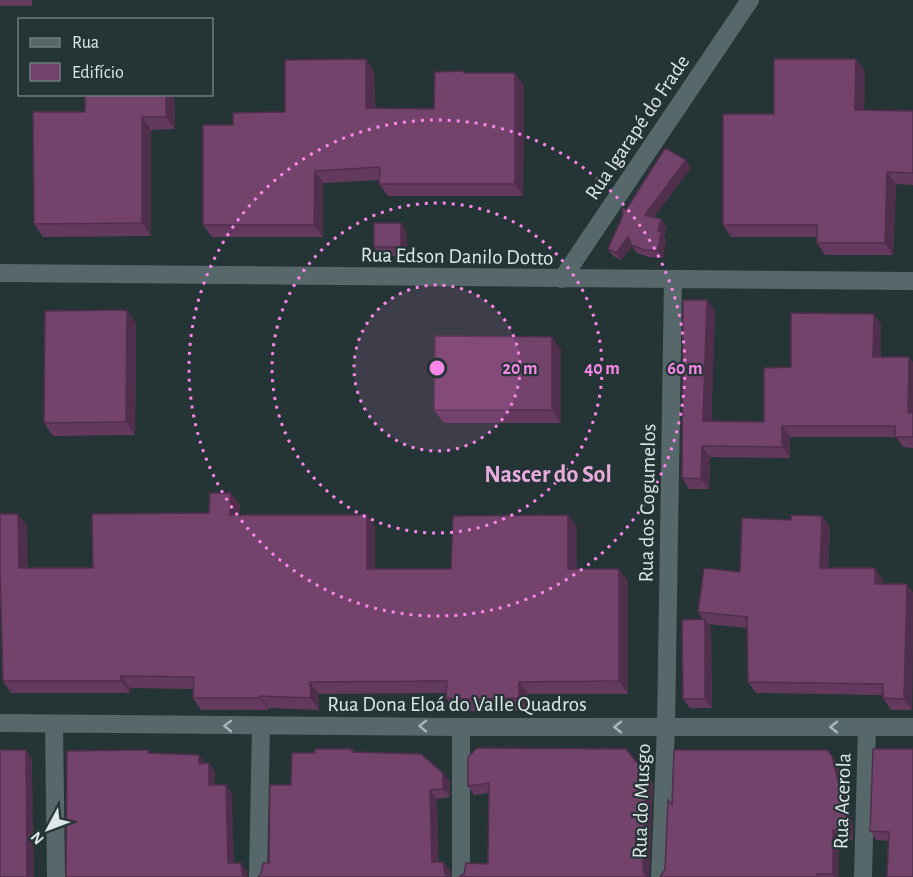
<svg xmlns="http://www.w3.org/2000/svg" width="913" height="877" font-family="'Alegreya Sans',sans-serif">
<style>
.lines{fill:none;stroke-linecap:round;stroke-linejoin:round}
.street{stroke:#57686a;stroke-width:18}
.wall{fill:#633a5d}
.shaded-wall{fill:#502f4c}
.building{fill:#73436c;stroke:#502f4c;stroke-width:1.5}
.oneway{stroke:#a8b4b6}
.ring{fill:none;stroke:#f987e9;stroke-width:3;stroke-dasharray:3 6}
.labels{text-anchor:middle;stroke-width:4.5;stroke-linejoin:round;paint-order:stroke}
.street-label{font-size:21px;fill:#dee7e8;stroke:#253536}
.quarter-label{font-size:24px;font-weight:bold;fill:#e9aade;stroke:#253536}
.centre{fill:#f987e9;stroke:#253536;stroke-width:3}
.ring-label{font-size:18px;text-anchor:middle;font-weight:bold;fill:#f987e9;stroke:#253536;stroke-width:4.5;stroke-linejoin:round;paint-order:stroke}
</style>
<rect width="100%" height="100%" fill="#253536"/>
<g class="lines">
<path class="street" d="M0,273L913,281
M562,279L750,0
M0,723L461,727H913
M54,724L56,877
M258,877L261,726
M461,877V727
M660,877L666,727L673,280
M863,877L867,727"/>
</g>
<path class="wall" d="M0,0H32V6H0Z
M366,59L374,71L375,108L434,109L465,73L524,85L523,196H388L379,184L380,180L323,183V237H212L203,225L233,125L285,112Z
M865,71L864,110L913,111V185L896,184L893,255H825L817,243V237H731L723,225L774,114Z
M85,94H174L175,129L151,130V236L43,237L34,224L85,112Z
M691,168L654,217L661,219L666,227L664,236L666,239L663,258L649,257L637,253L632,246L621,260L613,256L608,249L626,210Z
M407,232V256H381L374,247Z
M707,300L715,311L711,421L764,422L791,367L874,314L881,325V357H909L913,363V448L903,447L896,437H790V458L710,457L709,489H689L682,478Z
M136,323L135,435L53,436L44,423Z
M552,337L561,350V423H444L434,410Z
M231,493L240,505L239,515L375,527V569H451L568,515L577,527V569H619L628,581V694H528L527,710L475,711H454L446,698V693L318,694L319,710L269,708V710H201L193,698V689L130,688V693H11L3,681L0,585V514L27,526V568H93L209,513Z
M822,516L830,527L828,568L883,580V584H907L913,593L912,710H891L883,698V695L756,693L748,682L747,628L708,624L711,628L712,708H690L683,699L702,619L698,612L740,572L791,520Z
M352,749L355,753L443,773L450,782V797L437,799L438,862H443L450,871L451,877L261,874L269,863L291,785L315,753Z
M913,749L889,841L876,840L870,831Z
M832,756L838,765L853,827V840L839,839V877H660L665,869L672,805Z
M468,757L653,783L649,877L488,864L489,793L474,795L468,786Z"/>
<path class="shaded-wall" d="M366,59L374,71L375,120L366,108Z
M856,59L865,71L864,122L855,110Z
M515,73L524,85L523,196L515,184Z
M166,94H174L175,129L166,117Z
M142,117L151,130V236L142,223Z
M686,160L691,168L650,222L645,215Z
M315,171L323,183V237L314,225Z
M887,172L896,184L893,255L885,243Z
M661,219L666,227L664,236L666,239L663,258L658,251V231Z
M401,223L407,232V256L401,247Z
M628,237L633,244L621,260L616,253Z
M707,300L715,311L711,432L703,421Z
M127,310L136,323L135,435L126,422Z
M874,314L881,325V368L873,357Z
M552,337L561,350V423L552,410Z
M909,357L913,363V420L908,413Z
M782,426L790,437V458L782,447Z
M702,446L710,457L709,489L701,479Z
M231,493L240,505L238,527L230,515Z
M18,514L27,526L28,580L19,568Z
M367,515L375,527V582L367,569Z
M568,515L577,527V581L568,569Z
M822,516L830,527L828,580L820,568Z
M875,568L883,580V595L875,584Z
M619,569L628,581V694L619,681Z
M907,584L913,593L912,710L904,699Z
M705,619L711,628L712,708L705,699Z
M121,676L130,688V693L121,681Z
M310,682L318,694L319,710L311,698Z
M519,682L528,694L527,710L519,698Z
M260,696L269,708V710L260,698Z
M26,750L32,759L34,877H27Z
M199,755L205,764H199Z
M832,756L838,765L853,827V840L846,831Z
M209,763L215,772V794L209,785Z
M443,773L450,782V797L443,789Z
M646,774L653,783L649,877L644,874L643,868Z
M226,785L232,794L234,872L228,863Z
M430,790L437,799L438,871L432,862Z
M833,830L839,839V877H835L833,874Z
M443,862L450,871L451,877L445,874Z
M241,863L247,872L248,877L242,874Z"/>
<path class="building" d="M366,59V108L434,109L435,72L464,71V73H515V184H379L380,167L315,171L314,225H203V125H233V113L285,112V60Z
M774,59H856L855,110L913,111V173L887,172L885,243H817V225H723V114H774Z
M85,94H166V117H142V223L34,224L33,112H85Z
M665,148L686,160L645,215L661,219L658,231H661L658,251L644,250L632,245L628,237L616,253L608,249L623,215L622,208L626,210Z
M374,223H401V247H374Z
M683,300H707L703,421L764,422V368L791,367V313L874,314L873,357H909L908,413H913V437H895V426H782V447L702,446L701,479L682,478Z
M127,310L126,422L44,423L45,311Z
M435,336L552,337V410H434Z
M210,493H231L230,515H367V569H451L453,516L568,515V569H619V681L519,682V698L466,699L446,698L447,681L310,682L311,698L260,696V698H193L194,677L121,676V681H3L0,572V514H18L19,568H93L92,514L209,513Z
M791,515L822,516L820,568H875V584H907L904,699L883,698V684L748,682L747,617L698,612L704,568L740,572L742,518L791,520Z
M705,619V699H683L682,620Z
M477,748L626,749L646,774L643,868L644,874L649,877H459L464,874L466,863L488,864L489,783L468,786V757Z
M315,749H352V752L421,754L443,773V789L430,790L432,862H443L445,874L450,877H258L261,874L263,863H269L270,785H291L292,753H315Z
M873,749H913V877H887L889,832L870,831Z
M0,750H26L27,877H0Z
M149,750L148,753L199,755V764L209,763V785H226L228,863H241L242,874L247,877H66L67,751Z
M674,750H827L832,756L847,818L846,831L833,830V874H817L818,877H660L665,869L668,800L672,805Z"/>
<defs><path id="oneway-chevron" d="M-2-3.5L2.5 0L-2 3.5" fill="none" stroke-width="1.6" stroke-linecap="round" stroke-linejoin="round" transform="scale(1.5)"/></defs>
<g class="oneway">
<use href="#oneway-chevron" transform="translate(228 726) rotate(-179)"/>
<use href="#oneway-chevron" transform="translate(423 726) rotate(-179)"/>
<use href="#oneway-chevron" transform="translate(618 727) rotate(180)"/>
<use href="#oneway-chevron" transform="translate(834 727) rotate(-180)"/>
</g>
<circle cx="437" cy="368" r="83" fill="#f987e9" fill-opacity=".12"/>
<g class="ring">
<circle cx="437" cy="368" r="83"/>
<circle cx="437" cy="368" r="165"/>
<circle cx="437" cy="368" r="248"/>
</g>
<g class="labels">
<g class="street-label">
<text transform="translate(637 127) rotate(-56)" y="7">Rua Igarapé do Frade</text>
<text transform="translate(457 256) rotate(1)" y="7">Rua Edson Danilo Dotto</text>
<text transform="translate(647 503) rotate(-89)" y="7">Rua dos Cogumelos</text>
<text x="457" y="711">Rua Dona Eloá do Valle Quadros</text>
<text transform="translate(641 801) rotate(-88)" y="7">Rua do Musgo</text>
<text transform="translate(842 801) rotate(-88)" y="7">Rua Acerola</text>
</g>
<g class="quarter-label">
<text x="548" y="482">Nascer do Sol</text>
</g>
</g>
<circle cx="437" cy="368" r="9" class="centre"/>
<g class="ring-label">
<text x="520" y="374">20 m</text>
<text x="602" y="374">40 m</text>
<text x="685" y="374">60 m</text>
</g>
<rect x="18" y="18" width="195" height="78" fill="#253536" stroke="#6f7c7d" stroke-width="1.5"/>
<rect x="30" y="38" width="30" height="9" fill="#57686a" stroke="#6f7c7d" stroke-width="1.5"/>
<text x="72" y="48" font-size="18" fill="#dee7e8">Rua</text>
<rect x="30" y="63" width="30" height="18" fill="#73436c" stroke="#6f7c7d" stroke-width="1.5"/>
<text x="72" y="78" font-size="18" fill="#dee7e8">Edifício</text>
<g transform="translate(48 829) rotate(229)" stroke="#253536" stroke-width="4.5" paint-order="stroke">
<path d="M0-4.5L10 22L0 15L-10 22Z" fill="#dee7e8"/>
<text y="-9" font-size="16" font-weight="bold" text-anchor="middle" fill="#dee7e8">N</text>
</g>
</svg>
